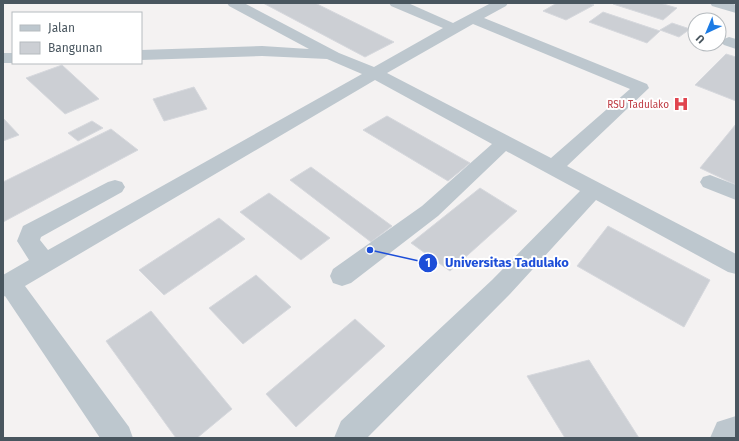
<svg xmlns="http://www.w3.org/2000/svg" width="739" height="441" font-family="'Fira Sans',sans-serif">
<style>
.building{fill:#cccfd4;stroke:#d6d8dd}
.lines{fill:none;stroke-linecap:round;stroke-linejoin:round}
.minor{fill:#bdc7ce;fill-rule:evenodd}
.labels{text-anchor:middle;stroke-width:4;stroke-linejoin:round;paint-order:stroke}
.far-health-label{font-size:10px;fill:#be3a42;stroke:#fff;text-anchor:end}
.leader{fill:none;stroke:#1d4ed8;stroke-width:1.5}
.callout-dot{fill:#1d4ed8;stroke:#fff;stroke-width:1.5}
.mark-label{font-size:12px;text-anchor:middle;font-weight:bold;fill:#fff}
.callout-label{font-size:13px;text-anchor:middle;font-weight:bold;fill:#1d4ed8;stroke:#fff;stroke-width:4;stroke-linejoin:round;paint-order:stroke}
</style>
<rect width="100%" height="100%" fill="#f4f2f2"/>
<path class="building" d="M263,3H315L394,42L365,57Z
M557,3H588L594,5L566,20L543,11Z
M614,3H660L677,8L663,20L613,4Z
M603,12L660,31L647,43L589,22Z
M672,23L690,29L679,37L660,30Z
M726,54L736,57V101L695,85Z
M62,65L99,99L65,114L26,78Z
M194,87L207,109L164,121L153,99Z
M387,116L470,163L448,181L363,130Z
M3,118L19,135L3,141Z
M92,121L103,128L78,141L68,133Z
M736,124V185L700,168Z
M111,129L138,150L3,222V182Z
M311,167L392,226L371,242L290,180Z
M480,188L517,211L450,271L411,243Z
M269,193L330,238L301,260L240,212Z
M219,218L245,239L164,295L139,270Z
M608,226L710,280L684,327L577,266Z
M256,275L291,307L243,344L209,308Z
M151,311L232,409L197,438H176L106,341Z
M355,319L385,346L296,427L266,394Z
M589,360L639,438H565L527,376Z"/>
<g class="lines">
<path class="minor" d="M227,3H244L339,53L374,67L443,28L391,6L389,3H408L453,23L491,3H508L506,6L484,18L647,84L649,88L567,166L736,254V274L728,272L596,200L510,294L367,438H334L341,421L492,280L580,191L506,151L438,216L351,283L342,286L333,283L330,276L333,269L422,206L492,144L375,80L25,286L129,427L133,438H100L5,296L3,297V275L29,260L17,241L23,226L108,182L115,180L122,182L125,187L122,192L41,237L40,240L48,250L362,74L327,59L262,56L141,60V50L262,46L309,49L229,6ZM473,24L630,89L551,158L387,73Z
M710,3H731L736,5V13L712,6Z
M729,37L736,39V49L724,45L721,42L724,39Z
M3,53H13V63H3Z
M710,175L736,185V200L703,187L700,182L703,177Z
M736,416V438H710L717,422Z"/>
</g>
<defs>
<g id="hospital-bare" transform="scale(1.2)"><path d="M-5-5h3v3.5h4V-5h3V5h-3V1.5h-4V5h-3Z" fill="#e0444e" stroke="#fff" stroke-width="2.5" paint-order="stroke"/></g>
</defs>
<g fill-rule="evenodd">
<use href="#hospital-bare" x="681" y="104"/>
</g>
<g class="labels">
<g class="far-health-label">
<text x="669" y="108">RSU Tadulako</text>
</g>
</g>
<path class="leader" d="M370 250L428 263"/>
<g class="callout-dot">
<circle cx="370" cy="250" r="4"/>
<circle cx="428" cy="263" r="10"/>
</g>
<g class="mark-label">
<text x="428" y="267">1</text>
</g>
<g class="callout-label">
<text x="507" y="267">Universitas Tadulako</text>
</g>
<rect width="739" height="441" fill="none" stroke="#49565f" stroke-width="8"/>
<rect x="12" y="12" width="130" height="52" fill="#ffffff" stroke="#b6bbbf"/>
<rect x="20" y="25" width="20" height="6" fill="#bdc7ce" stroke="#b6bbbf"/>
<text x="48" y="32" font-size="12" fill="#49565f">Jalan</text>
<rect x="20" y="42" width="20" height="12" fill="#cccfd4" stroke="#b6bbbf"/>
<text x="48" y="52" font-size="12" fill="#49565f">Bangunan</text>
<g transform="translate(707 32) rotate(224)"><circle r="19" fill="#ffffff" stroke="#b6bbbf"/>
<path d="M0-3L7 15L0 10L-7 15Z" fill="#1c7be4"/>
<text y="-6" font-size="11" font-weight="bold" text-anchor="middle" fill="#49565f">U</text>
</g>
</svg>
